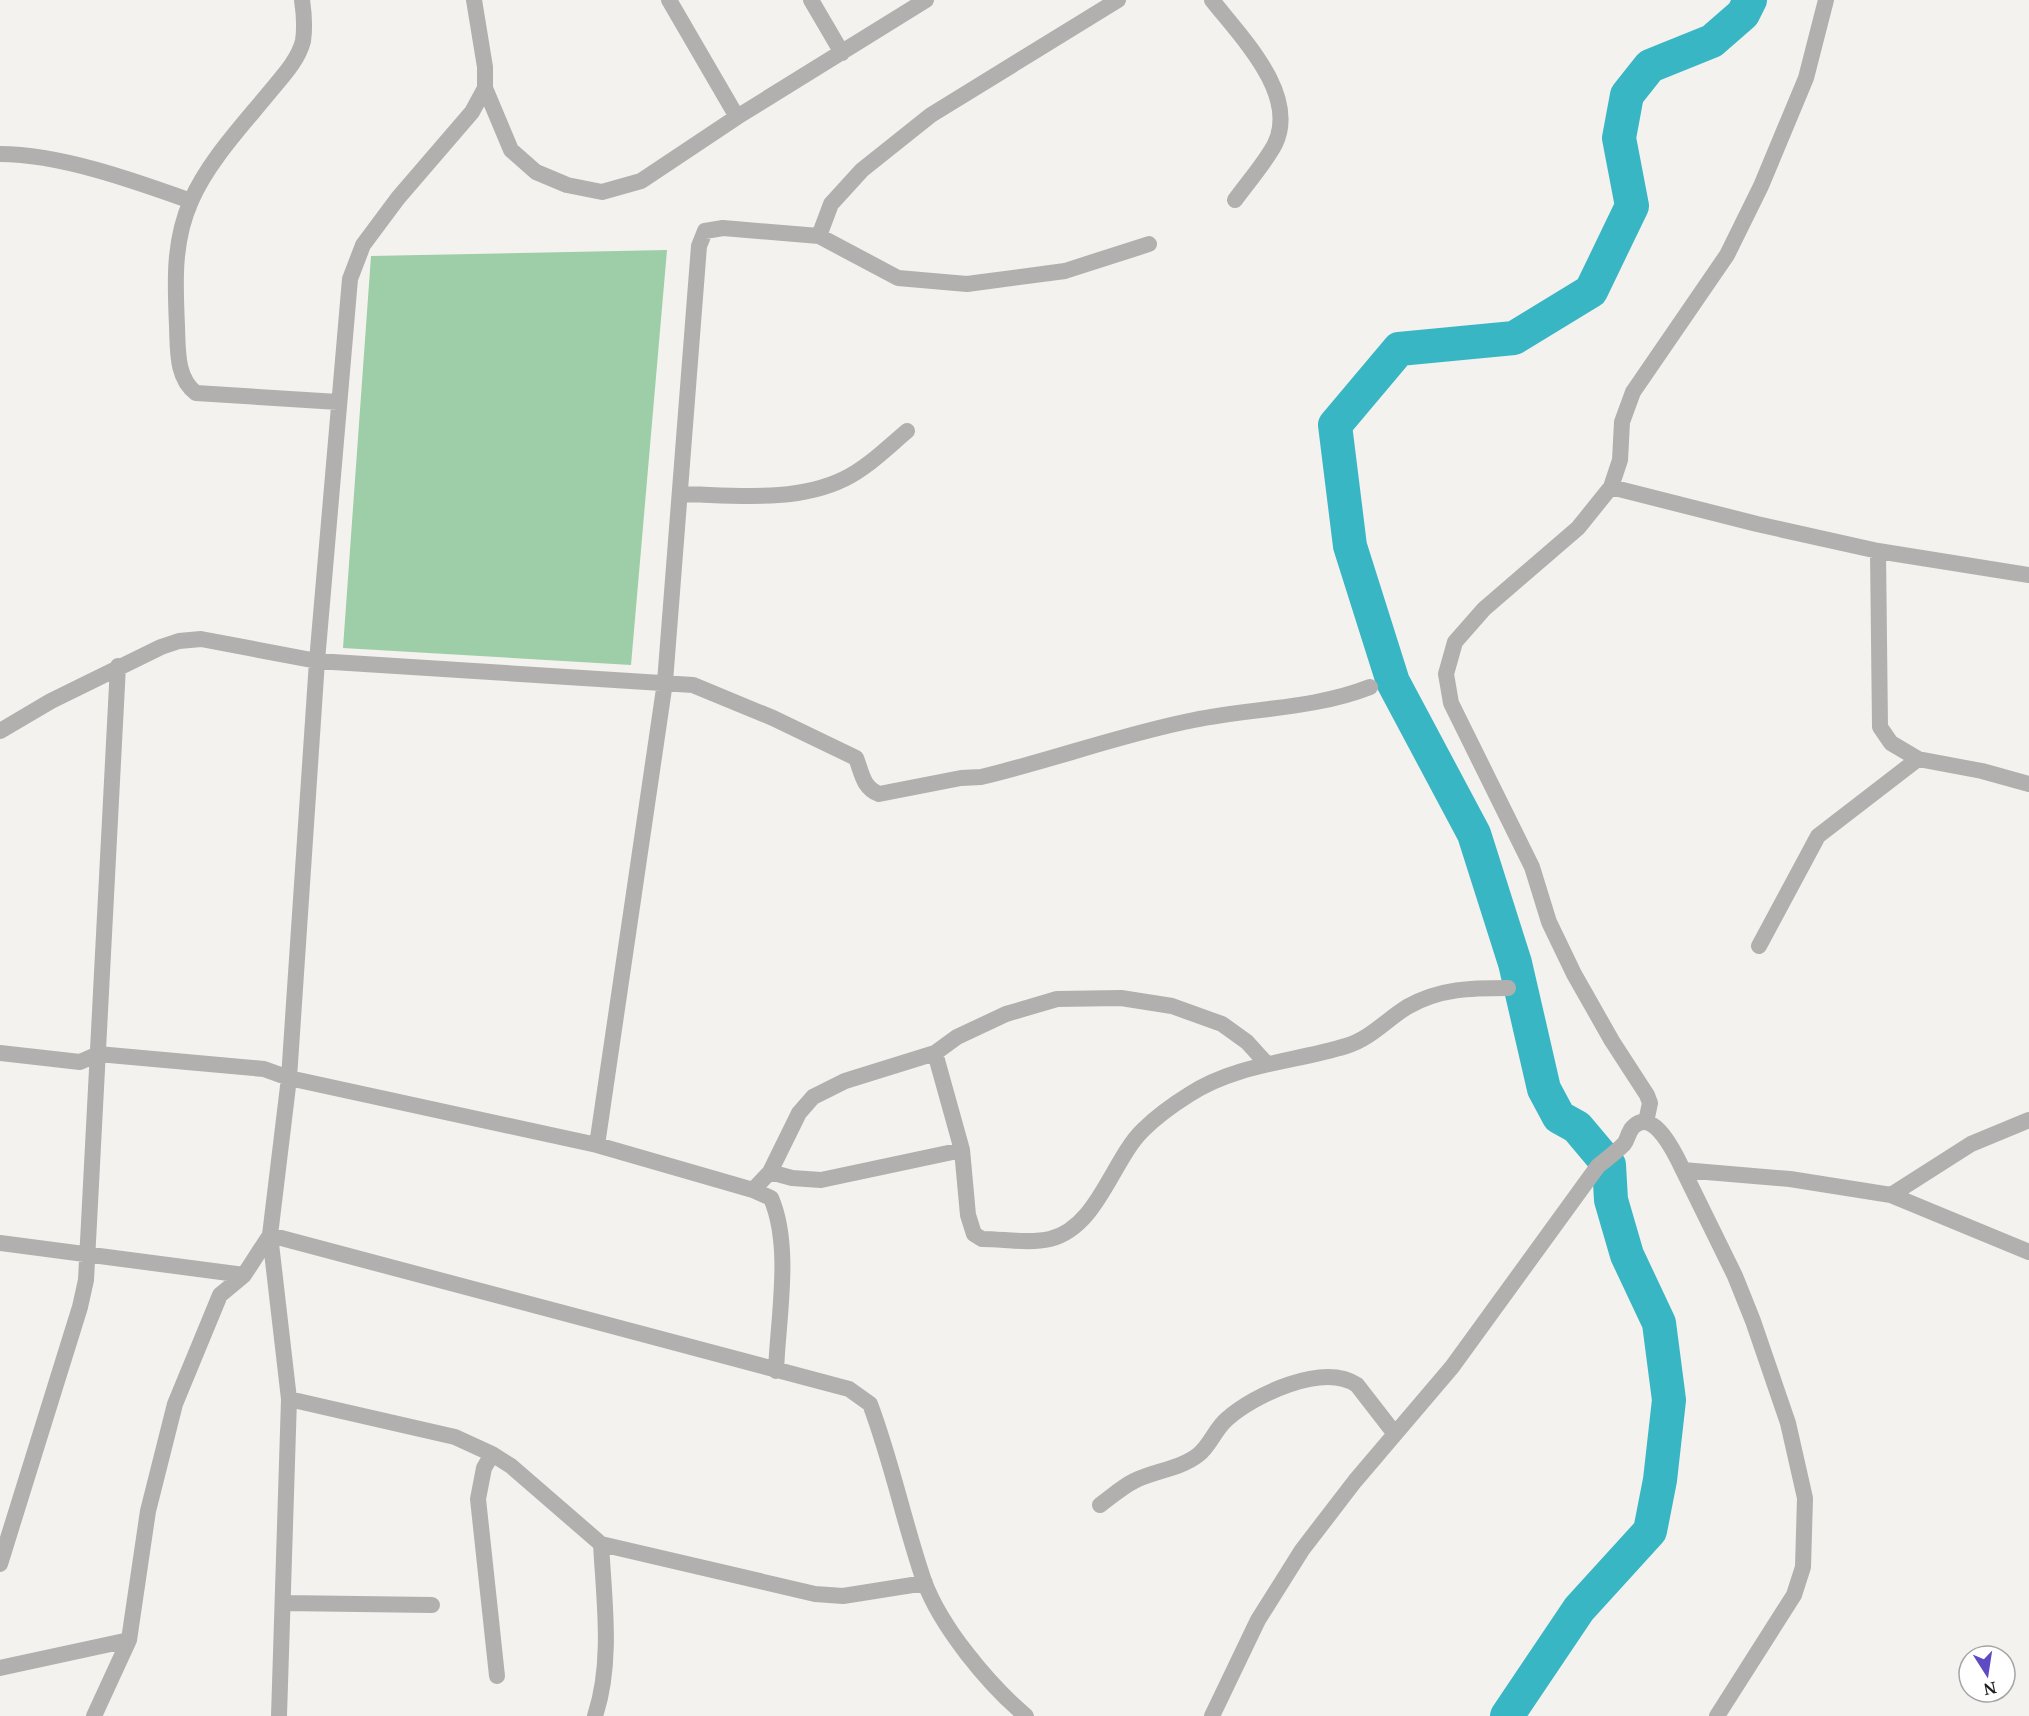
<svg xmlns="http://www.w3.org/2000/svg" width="2029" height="1716" font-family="'Noto Serif',serif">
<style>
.green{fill:#9dcea7}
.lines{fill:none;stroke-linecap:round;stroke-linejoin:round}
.river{stroke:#38b6c4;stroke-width:34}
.street{stroke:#b1b0af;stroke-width:16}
</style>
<rect width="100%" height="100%" fill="#f3f2ee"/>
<path class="green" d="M667,250L631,665L343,648L371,256Z"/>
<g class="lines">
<path class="river" d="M1507,1716L1579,1609L1650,1531L1660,1480L1669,1400L1659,1323L1627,1255L1611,1200L1609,1165L1577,1127L1559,1117L1544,1089L1515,963L1474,834L1393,682L1350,546L1335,425L1399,349L1514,338L1591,291L1632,206L1619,138L1627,95L1650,66L1712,41L1743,14L1750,0"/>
<path class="street" d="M302,0C304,13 305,27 303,41C298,61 281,78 268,94C241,127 208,162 191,201C173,241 175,283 177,326C178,350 176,378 196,393L338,402
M669,0L737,117
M811,0L842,53
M1212,0C1240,36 1299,94 1275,144C1265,163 1248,182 1235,200
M485,88L511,150L536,172L567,185L602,192L641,181L737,117L926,0
M0,154C60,154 135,181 191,201
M819,236L831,204L862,170L931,115L1118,0
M1611,487L1757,524L1878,551L1880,727L1891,743L1918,759L1982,771L2029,784
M680,494C734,495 795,503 844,479C867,468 888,447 907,431
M1878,551L2029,575
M0,731L51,701L161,647L179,641L201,639L317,661L693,685L773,718L856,758C862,773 863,788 879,794L961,778L981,777C1053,760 1122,734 1194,720C1253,708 1314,709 1370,687
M1759,946L1818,836L1918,759
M0,1053L80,1062L98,1054L264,1069L289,1078L597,1145L753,1190L771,1198C792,1247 778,1317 776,1371
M935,1053L962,1150L968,1215L974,1234L982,1239C1004,1239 1029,1244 1050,1239C1098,1227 1112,1160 1143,1130C1156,1117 1174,1104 1190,1094C1236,1064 1294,1062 1346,1046C1370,1039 1386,1020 1407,1007C1440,988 1472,988 1508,988
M1646,1122L1650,1103L1647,1095L1612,1041L1574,974L1549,922L1532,867L1451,703L1446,674L1455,642L1484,609L1578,528L1611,487L1620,460L1622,422L1633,392L1727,255L1761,186L1806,78L1826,0
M597,1145L665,682L699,246L705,231L723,228L819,236L898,278L967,284L1065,271L1149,244
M1683,1170L1735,1276L1753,1321L1788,1423L1805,1498L1803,1567L1794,1595L1717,1716
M770,1172L792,1178L821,1180L962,1150
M753,1190L770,1172L799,1113L813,1097L845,1081L935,1053L957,1037L1006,1014L1057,999L1121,998L1172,1006L1222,1024L1247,1042L1266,1063
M1891,1195L1971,1144L2029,1120
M0,1243L244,1275
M289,1399L455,1437L492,1454L511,1466L601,1544C604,1600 613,1662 595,1716
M492,1454L484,1468L478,1499L497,1676
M1100,1505C1111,1497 1122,1487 1134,1481C1154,1471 1180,1469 1198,1455C1210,1446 1215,1429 1227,1419C1254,1395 1323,1362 1357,1385L1395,1434
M601,1544L815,1594L843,1596L925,1583
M0,1564L80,1307L86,1280L118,666
M284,1603L432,1605
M0,1668L129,1640
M94,1716L129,1640L148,1511L175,1404L220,1295L244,1275L270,1235L289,1078L317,661L350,279L363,245L398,198L472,112L485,88V67L474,0
M279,1716L289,1399L270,1235L849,1389L870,1404C892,1462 904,1523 924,1581C941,1627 988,1684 1026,1716
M1212,1716L1258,1620L1302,1550L1355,1481L1452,1367L1598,1166C1607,1159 1616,1152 1624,1144C1628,1139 1628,1132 1633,1127C1653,1106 1676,1155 1683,1170L1790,1179L1891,1195L2029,1252"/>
</g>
<g transform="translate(1987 1674) rotate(168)"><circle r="28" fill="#ffffff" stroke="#a6a5a5" stroke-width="1.5"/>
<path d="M0-4.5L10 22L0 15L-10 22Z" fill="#5c4bc3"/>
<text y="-9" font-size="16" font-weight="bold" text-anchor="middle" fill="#201f1e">N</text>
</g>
</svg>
